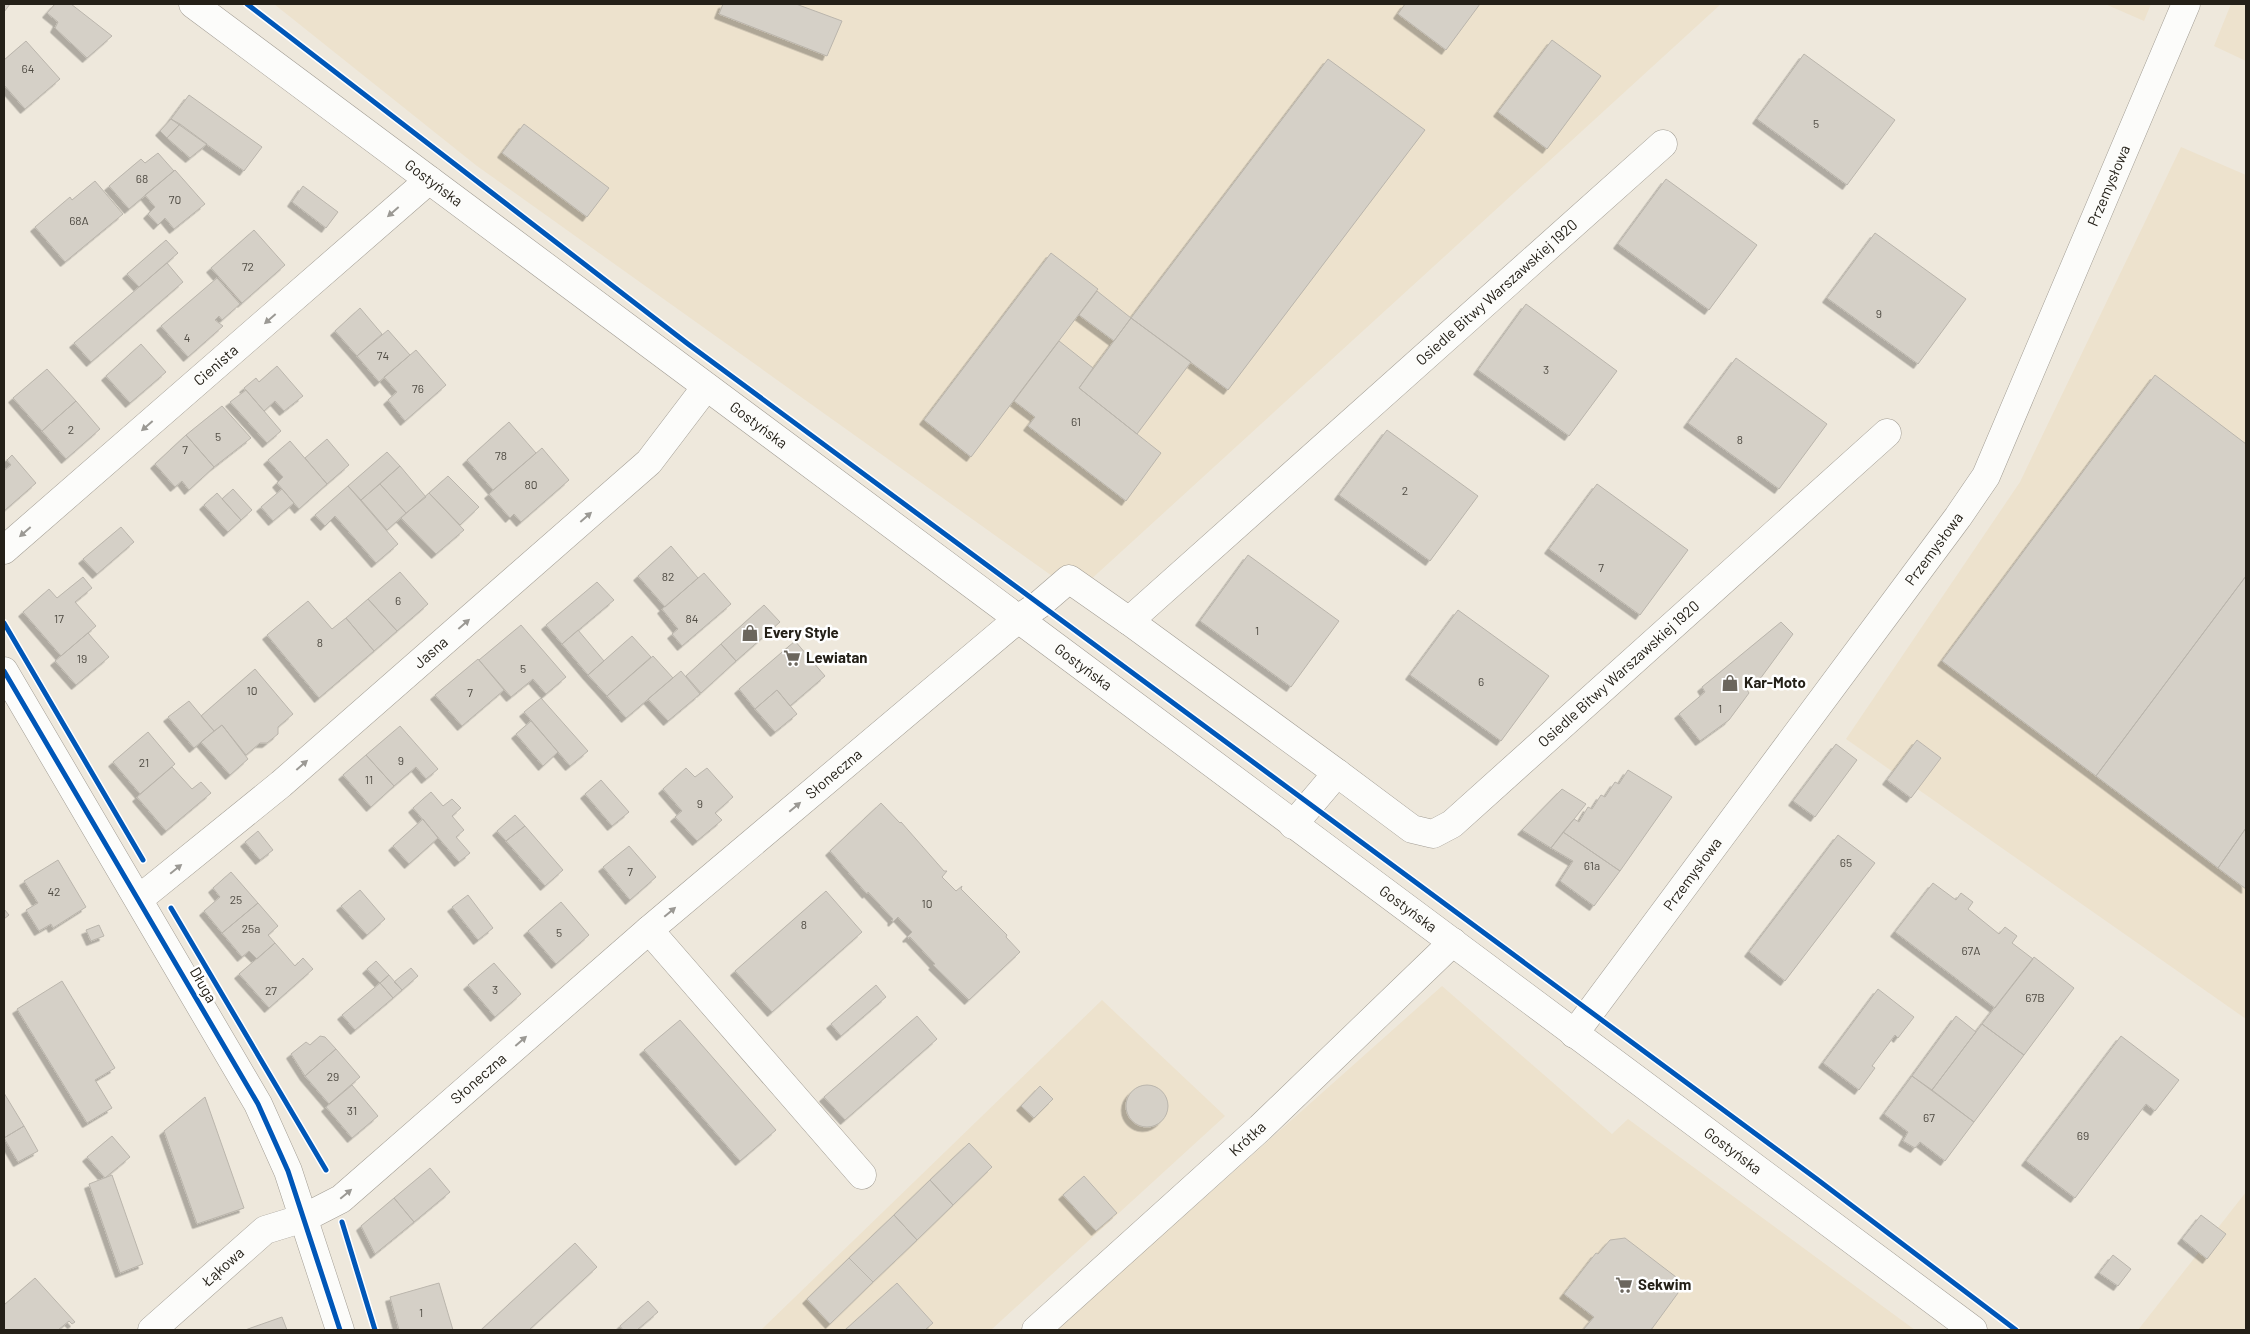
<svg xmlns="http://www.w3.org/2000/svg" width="2250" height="1334" font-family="Barlow,sans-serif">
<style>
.built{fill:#ede2cd}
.building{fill:#d5d0c7;stroke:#bab5ac;filter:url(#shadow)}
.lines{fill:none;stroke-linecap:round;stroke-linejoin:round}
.street-casing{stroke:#a29d94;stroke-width:29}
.secondary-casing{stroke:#a29d94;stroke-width:29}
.street{stroke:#fcfcfa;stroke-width:28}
.secondary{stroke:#fcfcfa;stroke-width:28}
.cycleway-casing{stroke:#fff;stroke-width:8}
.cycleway{stroke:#0057b8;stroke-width:5}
.oneway{fill:#9b9994}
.labels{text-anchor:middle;stroke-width:5;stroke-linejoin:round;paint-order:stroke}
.number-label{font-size:12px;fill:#504c44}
.street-label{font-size:15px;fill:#242018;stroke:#fff}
.poi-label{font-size:15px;font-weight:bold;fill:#242018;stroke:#fff;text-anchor:start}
</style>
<defs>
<filter id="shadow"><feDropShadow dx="-4.5" dy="4.5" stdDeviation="0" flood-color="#0004"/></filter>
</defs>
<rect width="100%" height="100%" fill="#eee8dc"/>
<path class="built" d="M274,4H1721L1076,593L477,166Z
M2105,4H2151L2144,21Z
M2231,4H2246V61L2214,46Z
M2181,147L2246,175V1019L1846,739L2020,482Z
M1442,986L1612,1134L1628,1119L1915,1330H1056Z
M1102,1000L1225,1116L991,1330H761Z
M2246,1192V1330H2138Z"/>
<path class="building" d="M4,4H10L4,12Z
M55,4H71L112,36L87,58L55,28L58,22L47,13Z
M723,4H796L842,21L827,56L719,14Z
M1405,4H1480L1446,50L1398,14Z
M1552,40L1601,76L1547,149L1498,112Z
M26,41L60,79L25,109L4,85V60Z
M1804,54L1895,120L1847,185L1757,119Z
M1328,59L1425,130L1228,390L1131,318Z
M189,95L262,147L244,171L171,119Z
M171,119L180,124L167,138L160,131Z
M180,124L207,144L190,158L167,138Z
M524,124L609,188L587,217L502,153Z
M158,153L174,171L129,209L109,186L141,159L145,163Z
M175,170L205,204L174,229L165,218L158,225L148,214L155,207L145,195Z
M1666,179L1757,245L1709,310L1618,244Z
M95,181L123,214L65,262L35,227L70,197L72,200Z
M303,186L338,212L326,228L292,202Z
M254,230L285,265L242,303L211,268Z
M1875,233L1966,299L1918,364L1827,298Z
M166,240L178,253L139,287L127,274Z
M1051,253L1098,289L971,457L924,420Z
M167,263L183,282L91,362L74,343Z
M217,278L240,304L222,320L219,316L215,320L223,326L188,357L161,326Z
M1097,291L1131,318L1114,341L1079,315Z
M1526,304L1617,371L1569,436L1478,370Z
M360,308L382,334L357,356L335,331Z
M1131,318L1191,362L1137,434L1079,388Z
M388,330L410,355L379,382L357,356Z
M1059,341L1093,368L1079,388L1161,453L1126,501L1028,426L1035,417L1014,401Z
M141,344L166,372L130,403L106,376Z
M416,350L446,385L405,421L388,400L397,392L384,377Z
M1736,358L1827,424L1779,489L1688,423Z
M277,366L303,396L284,411L275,401L264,411L244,388L256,378L259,382Z
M47,369L76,401L42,431L13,398Z
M2155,375L2246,444V576L2096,776L1942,661Z
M246,390L281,431L267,443L230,402Z
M76,401L100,429L66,459L42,431Z
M222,406L251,438L214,467L186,435Z
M509,422L536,453L493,490L467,460Z
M1387,430L1478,496L1430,561L1339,495Z
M186,435L214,467L189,490L182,481L175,487L155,464Z
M327,439L349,465L327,484L305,458Z
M290,441L327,484L299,509L277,483L283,477L268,460Z
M542,448L569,480L521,522L514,514L510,518L489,494Z
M387,452L400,466L361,500L348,486Z
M12,455L36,483L4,511V468L5,470L11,465L7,460Z
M400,466L426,497L406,513L380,484Z
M448,476L479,507L460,525L429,493Z
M380,484L406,513L387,530L361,500Z
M1597,484L1688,550L1640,615L1549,549Z
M348,486L398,544L376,563L335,516L325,526L315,515Z
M233,489L252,510L241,520L222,499Z
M282,489L294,503L273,521L261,507Z
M217,493L241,520L228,532L204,505Z
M429,493L464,530L436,554L401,518Z
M121,527L134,542L97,574L83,559Z
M671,546L698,578L665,607L638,576Z
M1248,555L1339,621L1291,687L1200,621Z
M400,572L428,604L397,631L368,599Z
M704,573L731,604L682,646L672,634L678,629L662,609Z
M2246,576V828L2218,868L2096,776Z
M83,577L92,588L75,602L96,626L61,656L23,612L49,589L57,598Z
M597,582L614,600L562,644L546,625Z
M368,599L397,631L374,651L346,618Z
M308,601L332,629L346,618L374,651L319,698L267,635Z
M764,605L780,622L736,661L721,644Z
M1458,610L1549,676L1501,741L1410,675Z
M1781,622L1793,634L1760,679L1746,688L1749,693L1729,720L1700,741L1679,714L1705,692L1702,687Z
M521,625L566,677L546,694L533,679L511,697L479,660Z
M578,630L604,661L588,675L562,644Z
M88,633L109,657L76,685L55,661Z
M632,636L651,657L607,696L588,675Z
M795,641L825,676L790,706L777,690L755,709L739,689Z
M721,644L736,661L701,693L686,676Z
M653,656L673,678L626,718L607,696Z
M478,659L504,690L462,726L435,695Z
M255,669L293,714L278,727V734L267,743H260L246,755L222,725L214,731L201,716Z
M681,671L700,694L668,721L648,699Z
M777,690L797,714L775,732L755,709Z
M541,698L588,751L570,766L524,712Z
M189,701L214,731L194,748L168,717Z
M531,721L558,752L543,766L516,734Z
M222,725L248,759L230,775L201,742Z
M400,726L438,769L426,779L416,767L394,786L366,755Z
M148,732L175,764L140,794L113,762Z
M1917,740L1941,758L1911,798L1887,780Z
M1836,744L1857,760L1815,817L1793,801Z
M366,755L394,786L371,807L343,775Z
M172,767L192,789L201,782L211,793L166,831L137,797Z
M686,768L695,777L707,768L733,797L715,813L722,820L697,841L675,817L682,811L663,789Z
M1628,770L1672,797L1620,871L1563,832L1574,819L1579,822L1588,807L1592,809L1601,795L1605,797L1615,782L1619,784Z
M601,780L629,812L612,826L585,794Z
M1562,789L1586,804L1551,848L1522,830Z
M431,792L443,806L452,799L461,808L452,816L464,830L456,837L470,853L459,862L413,808Z
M881,803L900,823L901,822L944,871H947L942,877L956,891L962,886L961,889L1007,935L1006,937L1020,952L969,1000L933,965L935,964L910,937L908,938L907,937L912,932L898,917L893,922L892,920L893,919L868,892L867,894L830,851Z
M515,815L525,826L506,841L497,831Z
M423,819L438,838L409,864L393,846Z
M525,826L563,870L545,886L506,841Z
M2246,828V889L2218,868Z
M258,831L273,850L260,860L245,842Z
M1563,832L1620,871L1594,906L1560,881L1573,861L1551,848Z
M1838,835L1875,863L1785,981L1749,952Z
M629,846L656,877L630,900L603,867Z
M58,860L86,907L53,928L51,924L39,931L26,910L38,903L24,881Z
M231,872L258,903L222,933L204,911L220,897L213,888Z
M1933,883L1956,900L1961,893L1973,902L1968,909L1999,934L2005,927L2017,936L2012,943L2033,959L1995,1008L1895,932Z
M360,890L385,919L367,935L341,906Z
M826,891L862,932L772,1012L735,971Z
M468,895L493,928L478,940L452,907Z
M561,902L589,935L556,964L528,931Z
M258,903L278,926L268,935L275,943L257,959L249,951L242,957L222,933Z
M4,909L9,915L4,919Z
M99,925L104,936L91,941L86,930Z
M275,943L295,966L303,958L313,969L269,1008L239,974Z
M2034,957L2074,988L2024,1055L1982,1024Z
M376,961L389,975L380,983L367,969Z
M494,963L521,994L495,1017L468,985Z
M411,968L418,976L402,990L394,982Z
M389,975L402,990L393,998L380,983Z
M62,981L115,1068L95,1080L112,1108L87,1123L17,1009Z
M380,983L393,998L355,1030L342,1015Z
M876,985L886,997L841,1036L831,1024Z
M1878,989L1914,1017L1898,1038L1895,1035L1872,1066L1875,1068L1859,1090L1823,1063Z
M917,1016L937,1039L845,1120L824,1097Z
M1956,1016L1976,1032L1932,1090L1912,1076Z
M680,1020L776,1130L740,1161L644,1050Z
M1982,1024L2024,1055L1974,1122L1932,1090Z
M320,1036L325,1037L336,1049L305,1076L291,1054L306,1042L310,1045Z
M2121,1036L2179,1080L2155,1111L2146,1104L2075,1198L2026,1161Z
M336,1049L360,1077L329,1104L305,1076Z
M1912,1076L1974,1122L1945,1161L1920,1142L1915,1148L1903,1141L1908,1132L1884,1114Z
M352,1085L378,1116L352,1138L326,1107Z
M1126 1106a21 21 0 1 1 42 0a21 21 0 1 1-42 0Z
M1040,1086L1053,1099L1034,1118L1021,1106Z
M4,1093L24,1126L4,1138Z
M205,1097L244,1208L197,1224L164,1131Z
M24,1126L38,1151L18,1162L4,1138Z
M112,1136L130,1157L105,1178L87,1157Z
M969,1143L992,1167L953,1205L930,1180Z
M430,1168L450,1192L414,1222L394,1198Z
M112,1175L143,1264L120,1273L89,1184Z
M1084,1176L1117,1213L1096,1231L1063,1195Z
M930,1180L953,1205L917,1240L894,1215Z
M394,1198L414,1222L375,1254L361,1226Z
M894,1215L917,1240L873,1282L849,1258Z
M2201,1215L2226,1234L2207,1259L2182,1239Z
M1625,1238L1676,1277L1678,1293L1651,1330H1583L1594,1317L1564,1294L1596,1253L1598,1254L1610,1240Z
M575,1243L597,1267L529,1330H481Z
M2113,1255L2131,1269L2118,1286L2099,1273Z
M849,1258L873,1282L830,1324L807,1299Z
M35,1278L75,1322L72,1324L69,1321L58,1330H4V1305Z
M439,1283L453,1330H399L390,1297Z
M897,1283L933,1323L925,1330H845Z
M648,1301L658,1312L637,1330H623L620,1326Z
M282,1317L287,1330H245Z"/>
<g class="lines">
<g class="street-casing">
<g id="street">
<path id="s1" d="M4,550L429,180"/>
<path d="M1129,621L1337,773"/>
<path d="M4,671L258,1104L288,1171L340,1330"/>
<path id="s2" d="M1293,825L1337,773L1412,829L1433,834L1452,824L1887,433"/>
<path id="s3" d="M139,899L281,784L649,462L706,387"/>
<path d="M649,930L862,1175"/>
<path id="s4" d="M1574,1034L1958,517L1986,476L2186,4"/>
<path id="s5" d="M152,1330L265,1230L304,1218L341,1199L649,930L1018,619L1040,604L1069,579L1129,621L1663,144"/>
<path id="s6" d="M1036,1330L1260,1128L1453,942"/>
</g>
</g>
<g class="secondary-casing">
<g id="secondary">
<path id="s7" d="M193,4L1973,1330"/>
</g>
</g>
<use href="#street" class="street"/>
<use href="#secondary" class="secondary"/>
<g class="cycleway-casing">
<path id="cycleway" d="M247,4L688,344L1818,1180L2016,1330
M4,623L143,860
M4,671L258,1104L288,1171L340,1330
M171,908L326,1170
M342,1222L375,1330"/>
</g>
<use href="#cycleway" class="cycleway"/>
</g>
<defs><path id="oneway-solid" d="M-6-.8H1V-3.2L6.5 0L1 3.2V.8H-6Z" transform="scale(1.25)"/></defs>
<g class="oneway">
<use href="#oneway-solid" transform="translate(393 212) rotate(139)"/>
<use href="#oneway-solid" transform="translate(270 319) rotate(139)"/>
<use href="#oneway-solid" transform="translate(147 426) rotate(139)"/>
<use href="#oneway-solid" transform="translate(586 517) rotate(-41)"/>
<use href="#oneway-solid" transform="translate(25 532) rotate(139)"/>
<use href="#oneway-solid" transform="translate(464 624) rotate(-41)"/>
<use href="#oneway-solid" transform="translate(302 765) rotate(-41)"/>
<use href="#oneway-solid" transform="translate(795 807) rotate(-40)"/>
<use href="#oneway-solid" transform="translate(176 869) rotate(-39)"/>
<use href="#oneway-solid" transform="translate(670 912) rotate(-40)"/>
<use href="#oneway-solid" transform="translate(521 1041) rotate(-41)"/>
<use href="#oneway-solid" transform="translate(346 1194) rotate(-40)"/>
</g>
<defs>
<g id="shop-bare" transform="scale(1.35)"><path d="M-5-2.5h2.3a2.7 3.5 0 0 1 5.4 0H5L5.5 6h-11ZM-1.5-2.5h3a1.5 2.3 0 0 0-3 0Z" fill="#6b665d" stroke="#fff" stroke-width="2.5" paint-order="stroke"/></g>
<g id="supermarket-bare" transform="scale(1.35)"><path d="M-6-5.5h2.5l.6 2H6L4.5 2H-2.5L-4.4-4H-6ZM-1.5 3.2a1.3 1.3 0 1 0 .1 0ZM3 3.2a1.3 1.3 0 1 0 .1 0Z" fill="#6b665d" stroke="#fff" stroke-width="2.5" paint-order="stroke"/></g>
</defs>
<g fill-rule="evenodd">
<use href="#shop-bare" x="750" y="633"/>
<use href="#supermarket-bare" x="792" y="658"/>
<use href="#shop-bare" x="1730" y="683"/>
<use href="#supermarket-bare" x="1624" y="1285"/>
</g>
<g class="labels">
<g class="number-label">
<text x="28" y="73">64</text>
<text x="1816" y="128">5</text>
<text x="142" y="183">68</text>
<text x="175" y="204">70</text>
<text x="79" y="225">68A</text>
<text x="248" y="271">72</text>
<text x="1879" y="318">9</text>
<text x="187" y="342">4</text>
<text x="383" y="360">74</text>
<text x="1546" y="374">3</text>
<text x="418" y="393">76</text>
<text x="1076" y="426">61</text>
<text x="71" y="434">2</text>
<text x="218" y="441">5</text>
<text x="1740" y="444">8</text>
<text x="185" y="454">7</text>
<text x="501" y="460">78</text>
<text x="531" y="489">80</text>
<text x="1405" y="495">2</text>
<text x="1601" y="572">7</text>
<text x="668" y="581">82</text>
<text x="398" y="605">6</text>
<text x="59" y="623">17</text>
<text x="692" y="623">84</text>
<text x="1257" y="635">1</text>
<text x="320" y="647">8</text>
<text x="82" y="663">19</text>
<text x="523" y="673">5</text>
<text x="1481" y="686">6</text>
<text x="252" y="695">10</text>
<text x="470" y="697">7</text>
<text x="1720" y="713">1</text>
<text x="401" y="765">9</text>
<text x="144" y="767">21</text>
<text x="369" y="784">11</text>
<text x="700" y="808">9</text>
<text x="1846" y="867">65</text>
<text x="1592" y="870">61a</text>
<text x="630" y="876">7</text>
<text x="54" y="896">42</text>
<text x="236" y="904">25</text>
<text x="927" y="908">10</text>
<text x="804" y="929">8</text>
<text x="251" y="933">25a</text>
<text x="559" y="937">5</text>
<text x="1971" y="955">67A</text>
<text x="495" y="994">3</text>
<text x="271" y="995">27</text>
<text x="2035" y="1002">67B</text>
<text x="333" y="1081">29</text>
<text x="352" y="1115">31</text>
<text x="1929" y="1122">67</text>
<text x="2083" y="1140">69</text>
<text x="421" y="1317">1</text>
</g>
<g class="street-label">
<text dy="5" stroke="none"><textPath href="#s7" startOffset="300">Gostyńska</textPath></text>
<text dy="5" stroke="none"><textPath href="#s4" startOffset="1009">Przemysłowa</textPath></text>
<text dy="5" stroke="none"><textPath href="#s5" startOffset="1756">Osiedle Bitwy Warszawskiej 1920</textPath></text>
<text dy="5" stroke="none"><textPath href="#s1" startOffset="281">Cienista</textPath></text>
<text dy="5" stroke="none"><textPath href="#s7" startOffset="705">Gostyńska</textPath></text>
<text dy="5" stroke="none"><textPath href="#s4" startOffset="604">Przemysłowa</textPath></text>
<text dy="5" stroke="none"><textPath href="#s3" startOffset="382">Jasna</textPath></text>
<text dy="5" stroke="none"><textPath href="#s7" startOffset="1110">Gostyńska</textPath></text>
<text dy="5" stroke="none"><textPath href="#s2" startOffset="429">Osiedle Bitwy Warszawskiej 1920</textPath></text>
<text dy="5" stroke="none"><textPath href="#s5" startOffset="884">Słoneczna</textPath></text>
<text dy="5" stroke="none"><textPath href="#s4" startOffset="199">Przemysłowa</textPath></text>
<text dy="5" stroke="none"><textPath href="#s7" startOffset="1515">Gostyńska</textPath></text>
<text transform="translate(203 985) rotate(60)" y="5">Długa</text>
<text dy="5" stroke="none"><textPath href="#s5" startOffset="416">Słoneczna</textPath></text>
<text dy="5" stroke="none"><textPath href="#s6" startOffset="285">Krótka</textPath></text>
<text dy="5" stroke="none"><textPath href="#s7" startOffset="1920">Gostyńska</textPath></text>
<text dy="5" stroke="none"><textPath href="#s5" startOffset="95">Łąkowa</textPath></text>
</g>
<g class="poi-label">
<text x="764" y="638">Every Style</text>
<text x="806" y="663">Lewiatan</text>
<text x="1744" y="688">Kar-Moto</text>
<text x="1638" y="1290">Sekwim</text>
</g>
</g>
<rect width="2250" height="1334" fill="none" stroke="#242018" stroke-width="10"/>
</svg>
